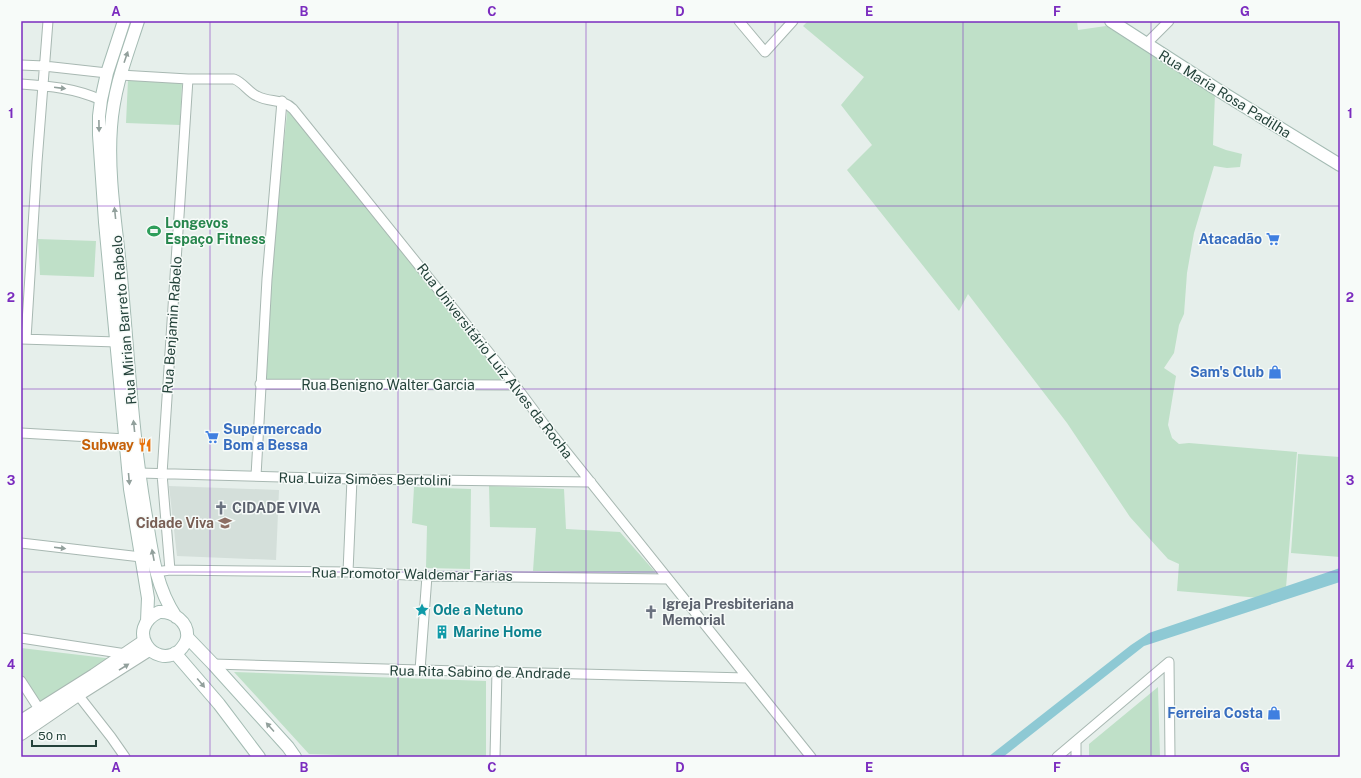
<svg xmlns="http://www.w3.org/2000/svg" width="1361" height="778" font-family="'Public Sans',sans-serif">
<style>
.built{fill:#d4dfda}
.green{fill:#bfe0c8}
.water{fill:#8ec9d4}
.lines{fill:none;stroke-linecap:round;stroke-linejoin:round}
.minor-casing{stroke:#a8b8b2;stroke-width:11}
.tertiary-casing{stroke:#a8b8b2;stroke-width:14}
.secondary-casing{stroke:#a4bbb3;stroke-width:14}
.minor{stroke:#fff;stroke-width:9}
.tertiary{stroke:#fff;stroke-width:12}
.secondary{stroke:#fff;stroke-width:12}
.oneway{fill:#92a09c}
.grid{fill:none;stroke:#7b2cbf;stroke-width:1;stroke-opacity:0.55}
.labels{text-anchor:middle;stroke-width:3;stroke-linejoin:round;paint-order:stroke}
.street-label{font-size:14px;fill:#24423a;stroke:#f7fbf9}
.leisure-label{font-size:14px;font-weight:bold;fill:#27864d;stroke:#f7fbf9;text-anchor:start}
.shop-label{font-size:14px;font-weight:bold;fill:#366cbe;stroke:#f7fbf9;text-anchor:end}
.food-label{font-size:14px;font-weight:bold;fill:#c56008;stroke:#f7fbf9;text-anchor:end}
.worship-label{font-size:14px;font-weight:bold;fill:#5b616d;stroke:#f7fbf9;text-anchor:start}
.education-label{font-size:14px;font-weight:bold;fill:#785e54;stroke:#f7fbf9;text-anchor:end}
.culture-label{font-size:14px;font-weight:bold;fill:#0d838f;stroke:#f7fbf9;text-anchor:start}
.neatline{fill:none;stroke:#7b2cbf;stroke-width:1.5}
.grid-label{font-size:13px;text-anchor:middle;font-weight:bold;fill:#7b2cbf}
</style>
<rect width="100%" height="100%" fill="#e6efeb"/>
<path class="built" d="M169,486L279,490L276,560L177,556Z"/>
<path class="green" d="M808,21H1077L1078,30L1106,26L1215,94L1213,145L1226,150L1242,154L1240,167L1227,168L1214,166L1194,233L1187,273L1184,314L1179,325L1174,353L1164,368L1176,376L1168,425L1172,438L1179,444L1189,443L1297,452L1285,600L1177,591L1179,564L1168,559L1130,517L1067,423L968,294L959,311L847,170L872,145L841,105L864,77L803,26Z
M128,80L182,83L180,125L126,123Z
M288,105L511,383L258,379Z
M38,239L96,241L94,277L40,275Z
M1298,454L1340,457V557L1291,553Z
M489,486L564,489L566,529L620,532L656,573L533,571L536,528L490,527Z
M414,487L471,489L470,569L426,568L427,526L412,523Z
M21,648L114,659L39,703L21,677Z
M234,672L486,681V757H398L309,754Z
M1158,687L1160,757H1089V744Z"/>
<path class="water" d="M1340,568V582L1144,646L1003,757H988L1131,645L1149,633Z"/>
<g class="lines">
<g class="minor-casing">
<path id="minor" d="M739,21L765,52L793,21
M1146,44L1169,21
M21,65L44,66L107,73
M120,75L188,79H234C244,83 248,92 257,96C270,103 282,98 293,109L515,385L544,424L811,757
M21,84C49,86 75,88 101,100
M21,339L117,342
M26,339L37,162L48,21
M260,384L515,385
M21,433L126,439
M139,473L352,479L591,482
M256,476L267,279L282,101
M21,543L141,557
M170,570L162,474L188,79
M156,572L170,570L249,571L348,572L427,576L668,579
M348,572L352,479
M21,638L126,654
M1169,662L1170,757
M213,664L420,670L747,678
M420,670L427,576
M21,681L43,715
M75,691L111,737L125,757
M1076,742V757
M495,757L497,671
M1057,757L1169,662"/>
</g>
<g class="tertiary-casing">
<path id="tertiary" d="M21,721L94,675L144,641
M21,734L78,695L149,650"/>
</g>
<g class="secondary-casing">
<path id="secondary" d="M124,21L107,73L101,100L99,116V135L105,222L130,489L148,598L147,621
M138,21C126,58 114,87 111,127C107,180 118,235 122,288C129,366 133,445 147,522C152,555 157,589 176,617
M1111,21L1218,90L1340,165
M159,612C173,611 189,622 187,638C186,643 182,648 179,651C154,670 124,629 159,612Z
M187,637L213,664L288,747L295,757
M175,653L219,704L259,757"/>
</g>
<use href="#minor" class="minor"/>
<use href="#tertiary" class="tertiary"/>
<use href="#secondary" class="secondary"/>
</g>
<defs><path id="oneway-solid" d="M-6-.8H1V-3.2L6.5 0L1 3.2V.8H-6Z"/></defs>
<g class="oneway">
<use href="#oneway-solid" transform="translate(126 57) rotate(-71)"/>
<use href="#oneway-solid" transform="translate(60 88) rotate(7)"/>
<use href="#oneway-solid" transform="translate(99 126) rotate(89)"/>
<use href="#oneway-solid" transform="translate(115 213) rotate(-96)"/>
<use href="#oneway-solid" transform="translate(134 426) rotate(-96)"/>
<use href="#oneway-solid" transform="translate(129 479) rotate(85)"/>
<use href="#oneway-solid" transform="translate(60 548) rotate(7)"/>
<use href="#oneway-solid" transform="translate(153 555) rotate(-101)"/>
<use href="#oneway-solid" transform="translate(124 667) rotate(-32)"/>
<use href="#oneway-solid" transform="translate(201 683) rotate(50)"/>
<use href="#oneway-solid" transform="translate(270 727) rotate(-132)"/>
</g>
<path class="grid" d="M210,21V757M398,21V757M586,21V757M775,21V757M963,21V757M1151,21V757M21,206H1340M21,389H1340M21,572H1340"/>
<defs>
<g id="stadium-bare" transform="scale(1.08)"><path d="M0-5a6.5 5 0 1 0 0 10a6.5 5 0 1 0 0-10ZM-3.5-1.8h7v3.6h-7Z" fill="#2e9e5b" stroke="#f7fbf9" stroke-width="2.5" paint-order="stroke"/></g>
<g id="supermarket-bare" transform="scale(1.08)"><path d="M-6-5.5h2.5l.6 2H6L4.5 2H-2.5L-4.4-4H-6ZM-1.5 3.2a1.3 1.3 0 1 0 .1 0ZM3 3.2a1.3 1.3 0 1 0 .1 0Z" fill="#3f7fe0" stroke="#f7fbf9" stroke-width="2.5" paint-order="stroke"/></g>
<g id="shop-bare" transform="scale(1.08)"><path d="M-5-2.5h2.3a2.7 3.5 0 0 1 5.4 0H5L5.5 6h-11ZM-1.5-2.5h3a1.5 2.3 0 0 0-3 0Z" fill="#3f7fe0" stroke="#f7fbf9" stroke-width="2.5" paint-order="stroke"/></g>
<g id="restaurant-bare" transform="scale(1.08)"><path d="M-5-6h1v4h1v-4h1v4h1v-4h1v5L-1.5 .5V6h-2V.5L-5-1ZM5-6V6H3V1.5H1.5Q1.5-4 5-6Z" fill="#e8710a" stroke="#f7fbf9" stroke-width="2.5" paint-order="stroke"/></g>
<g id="church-bare" transform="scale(1.08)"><path d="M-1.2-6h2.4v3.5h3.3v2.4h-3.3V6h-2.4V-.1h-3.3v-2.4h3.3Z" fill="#6b7280" stroke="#f7fbf9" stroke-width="2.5" paint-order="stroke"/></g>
<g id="school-bare" transform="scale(1.08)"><path d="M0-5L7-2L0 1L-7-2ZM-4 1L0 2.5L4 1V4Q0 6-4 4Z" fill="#8d6e63" stroke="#f7fbf9" stroke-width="2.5" paint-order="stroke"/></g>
<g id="sight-bare" transform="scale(1.08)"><path d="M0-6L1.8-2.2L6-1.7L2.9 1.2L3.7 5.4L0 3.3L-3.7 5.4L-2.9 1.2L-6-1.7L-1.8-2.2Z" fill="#0f9aa8" stroke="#f7fbf9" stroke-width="2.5" paint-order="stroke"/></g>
<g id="building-bare" transform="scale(1.08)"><path d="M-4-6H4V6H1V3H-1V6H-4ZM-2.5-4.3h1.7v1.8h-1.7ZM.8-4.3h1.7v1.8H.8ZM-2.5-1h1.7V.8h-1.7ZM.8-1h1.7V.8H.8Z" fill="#0f9aa8" stroke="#f7fbf9" stroke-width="2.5" paint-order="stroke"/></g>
</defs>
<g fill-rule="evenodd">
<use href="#stadium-bare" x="154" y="231"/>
<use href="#supermarket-bare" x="1273" y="239"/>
<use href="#shop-bare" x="1275" y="372"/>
<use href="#supermarket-bare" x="212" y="437"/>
<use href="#restaurant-bare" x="145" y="445"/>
<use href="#church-bare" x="221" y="508"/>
<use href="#school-bare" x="225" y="523"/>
<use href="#sight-bare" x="422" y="610"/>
<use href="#church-bare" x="651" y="612"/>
<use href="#building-bare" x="442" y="632"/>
<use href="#shop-bare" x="1274" y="713"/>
</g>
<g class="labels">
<g class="street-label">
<text transform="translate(1225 94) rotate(32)" y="5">Rua Maria Rosa Padilha</text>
<text transform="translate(124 320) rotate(-95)" y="5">Rua Mirian Barreto Rabelo</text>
<text transform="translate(172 325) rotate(-86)" y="5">Rua Benjamin Rabelo</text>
<text transform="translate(495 361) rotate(52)" y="5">Rua Universitário Luiz Alves da Rocha</text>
<text x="388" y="390">Rua Benigno Walter Garcia</text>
<text transform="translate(365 479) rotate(1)" y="5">Rua Luiza Simões Bertolini</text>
<text transform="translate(412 574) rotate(1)" y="5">Rua Promotor Waldemar Farias</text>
<text transform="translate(480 672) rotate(1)" y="5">Rua Rita Sabino de Andrade</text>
</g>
<g class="leisure-label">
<text x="165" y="228">Longevos<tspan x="165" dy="16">Espaço Fitness</tspan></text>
</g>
<g class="shop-label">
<text x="1262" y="244">Atacadão</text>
<text x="1264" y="377">Sam's Club</text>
<text x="223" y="434" text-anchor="start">Supermercado<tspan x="223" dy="16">Bom a Bessa</tspan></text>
<text x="1263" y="718">Ferreira Costa</text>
</g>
<g class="food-label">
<text x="134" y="450">Subway</text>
</g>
<g class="worship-label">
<text x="232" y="513">CIDADE VIVA</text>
<text x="662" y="609">Igreja Presbiteriana<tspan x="662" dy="16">Memorial</tspan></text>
</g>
<g class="education-label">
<text x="214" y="528">Cidade Viva</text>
</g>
<g class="culture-label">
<text x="433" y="615">Ode a Netuno</text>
<text x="453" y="637">Marine Home</text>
</g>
</g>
<rect width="1361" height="778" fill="none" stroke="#f7fbf9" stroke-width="44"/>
<path d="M32 740v6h64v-6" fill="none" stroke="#24423a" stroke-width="2"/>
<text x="38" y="740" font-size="12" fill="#24423a" stroke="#f7fbf9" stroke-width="3" paint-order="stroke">50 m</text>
<rect x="22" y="22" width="1317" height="734" class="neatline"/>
<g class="grid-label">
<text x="116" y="16">A</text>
<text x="304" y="16">B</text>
<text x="492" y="16">C</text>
<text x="680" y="16">D</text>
<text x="869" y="16">E</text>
<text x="1057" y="16">F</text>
<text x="1245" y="16">G</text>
<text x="11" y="118">1</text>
<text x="1350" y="118">1</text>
<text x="11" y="302">2</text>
<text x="1350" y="302">2</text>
<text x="11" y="485">3</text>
<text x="1350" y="485">3</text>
<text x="11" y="669">4</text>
<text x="1350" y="669">4</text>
<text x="116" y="772">A</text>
<text x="304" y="772">B</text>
<text x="492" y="772">C</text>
<text x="680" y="772">D</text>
<text x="869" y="772">E</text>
<text x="1057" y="772">F</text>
<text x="1245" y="772">G</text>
</g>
</svg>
